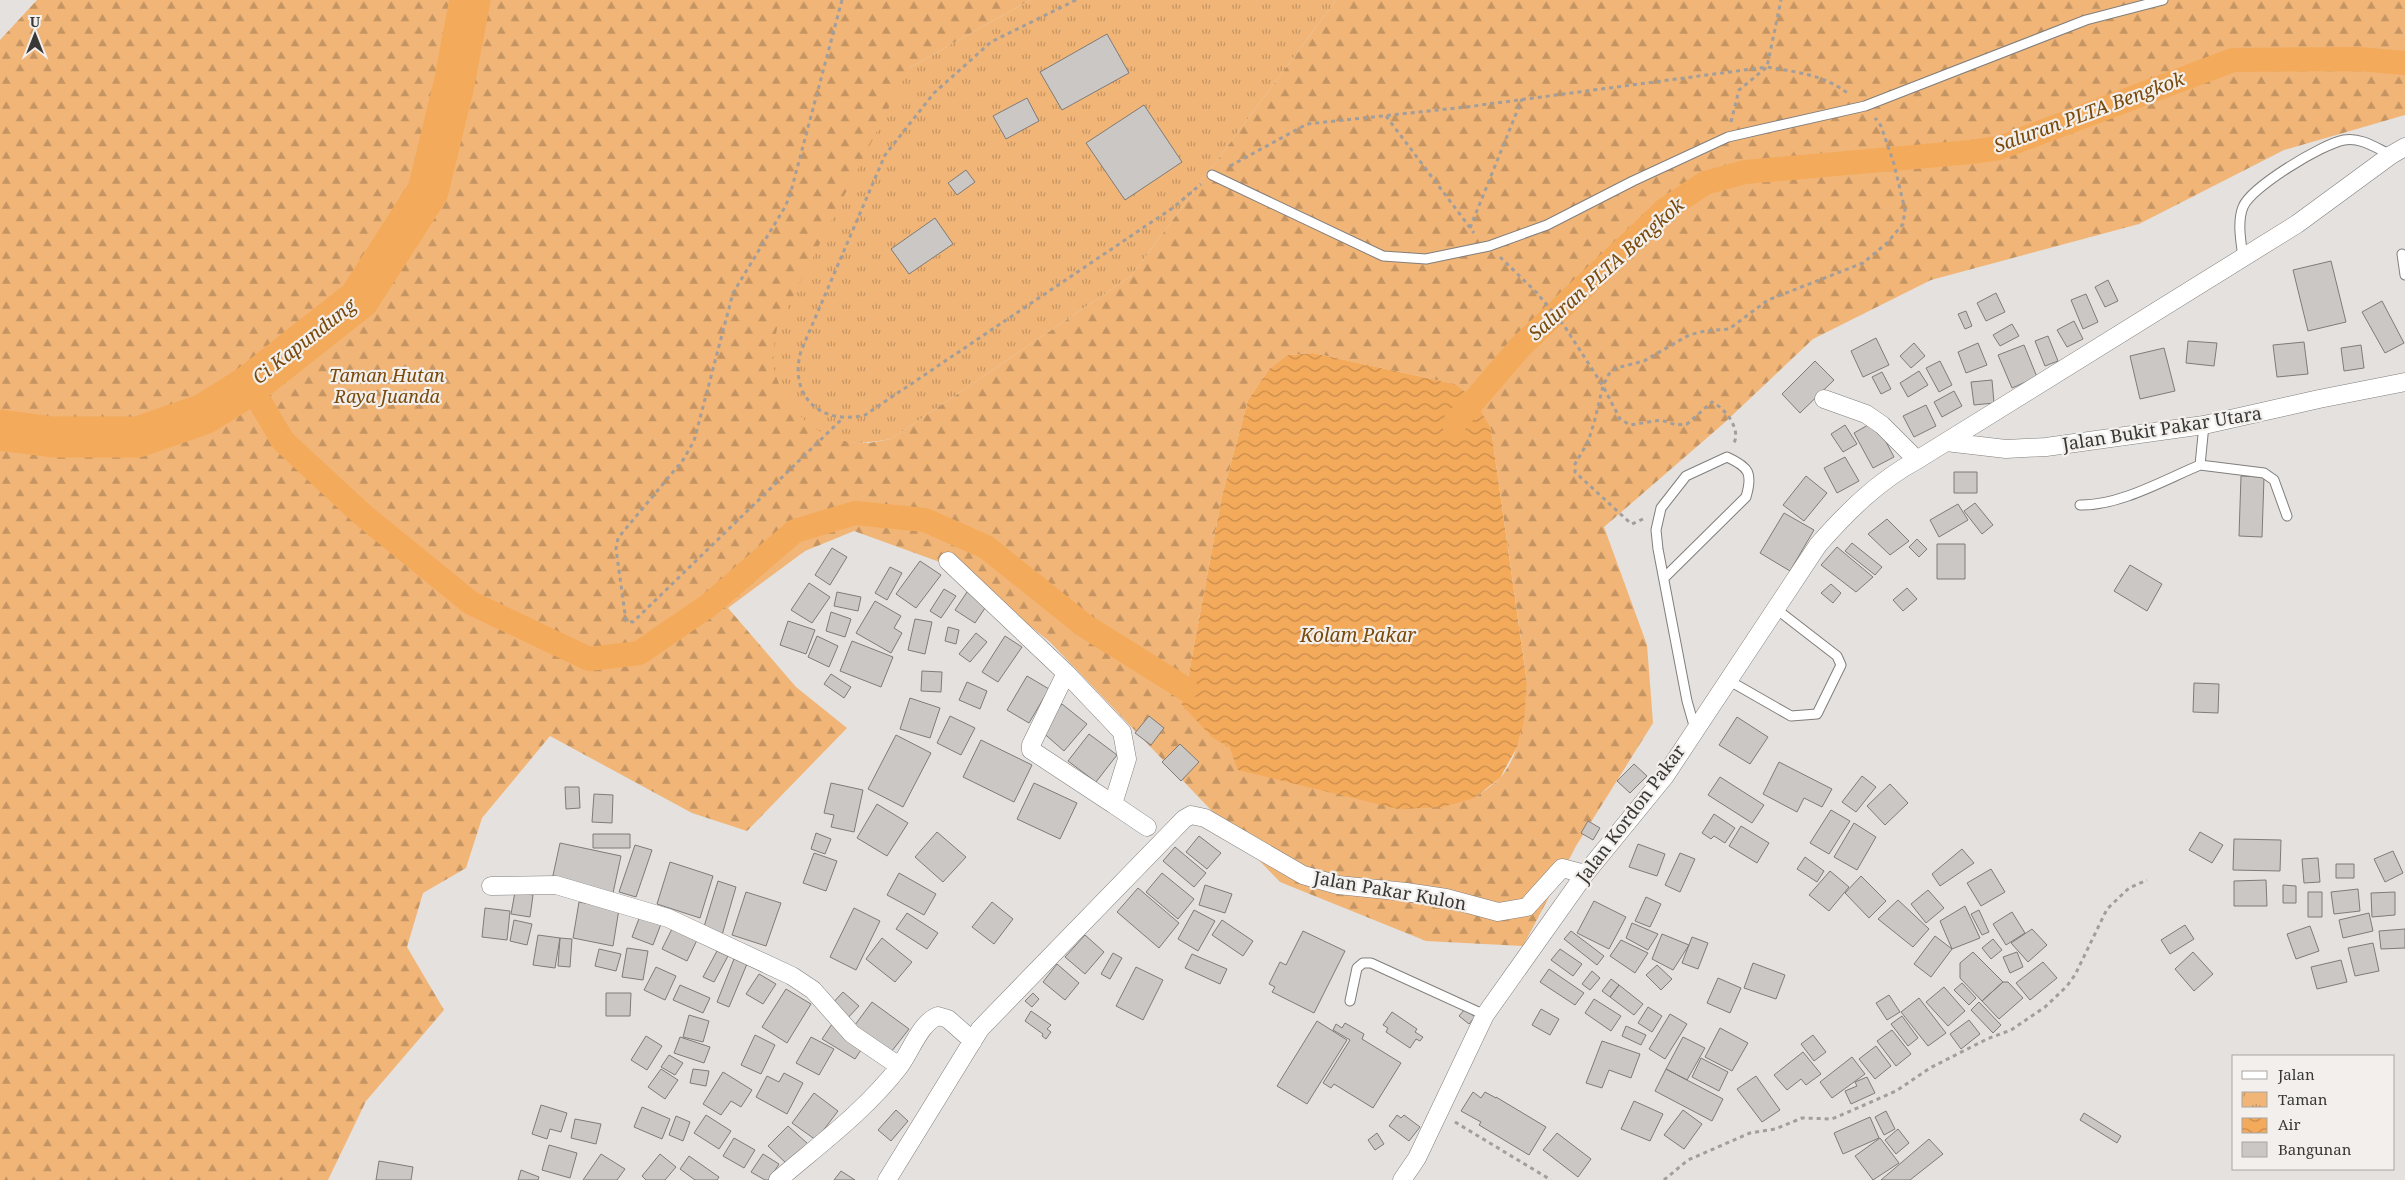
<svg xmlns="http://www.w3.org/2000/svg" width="2405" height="1180" font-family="'Noto Serif',serif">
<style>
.forest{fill:url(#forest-firs);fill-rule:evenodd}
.park{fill:url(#park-tufts)}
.water{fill:url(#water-waves)}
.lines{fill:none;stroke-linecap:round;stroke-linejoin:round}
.canal{stroke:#f4aa5b;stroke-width:24}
.river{stroke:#f4aa5b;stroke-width:41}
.building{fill:#cac7c4;stroke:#7e7b78}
.lane-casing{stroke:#817e7c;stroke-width:11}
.street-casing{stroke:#817e7c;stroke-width:19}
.path{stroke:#a19e9c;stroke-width:3;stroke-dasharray:4 4;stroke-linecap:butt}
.lane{stroke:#fff;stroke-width:9}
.street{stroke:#fff;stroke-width:18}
.labels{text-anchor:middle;stroke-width:4.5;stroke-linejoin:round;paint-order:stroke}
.park-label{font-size:18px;font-style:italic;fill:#7a4a0c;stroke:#f2efec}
.street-label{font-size:18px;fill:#393837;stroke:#f2efec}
.water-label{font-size:19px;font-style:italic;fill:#79490a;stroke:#f2efec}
</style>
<defs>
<pattern id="forest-firs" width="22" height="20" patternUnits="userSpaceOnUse" patternTransform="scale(1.25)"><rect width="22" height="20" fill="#f1b577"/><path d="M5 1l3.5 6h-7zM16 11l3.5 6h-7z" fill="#c49462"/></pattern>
<pattern id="park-tufts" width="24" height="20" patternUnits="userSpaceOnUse" patternTransform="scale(1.25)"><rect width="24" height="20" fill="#f1b577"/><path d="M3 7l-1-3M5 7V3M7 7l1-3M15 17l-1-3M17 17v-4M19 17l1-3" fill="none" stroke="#c49462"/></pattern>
<pattern id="water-waves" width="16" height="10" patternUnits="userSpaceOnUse" patternTransform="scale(1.25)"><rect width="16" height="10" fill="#f4aa5b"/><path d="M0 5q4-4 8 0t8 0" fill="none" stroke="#c78b4c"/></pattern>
</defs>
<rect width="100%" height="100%" fill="#e4e1de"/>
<path class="forest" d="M37,0H1030L909,68L849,442L869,443L891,439L1131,276L1331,7L1335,0H2405V115L2284,150L2139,224L1931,280L1813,339L1723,424L1604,527L1647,645L1653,723L1576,846L1523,946L1426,941L1280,882L1050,642L959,569L854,531L805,551L728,608L796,687L847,728L747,831L692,813L550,736L482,818L466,868L423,893L407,947L444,1010L366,1101L328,1180H0V40ZM1313,353L1455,384L1491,429L1527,682C1524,713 1522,755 1499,779C1492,786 1482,792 1474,798L1239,770L1229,747L1181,704L1186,689L1222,496L1248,400L1269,369L1287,355Z"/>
<path class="park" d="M1030,0H1335L1331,7L1131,276L891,439C877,441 864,444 850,442C814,437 785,407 775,373C771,359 775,342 777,328L909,68Z"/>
<path class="water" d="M1313,353L1455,384L1474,399L1491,429L1527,683L1524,721L1517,747L1500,778L1474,798L1443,807L1398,809L1238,770L1229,747L1213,738L1181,704L1186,689L1222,496L1248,400L1269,369L1287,355Z"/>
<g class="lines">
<path class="canal" d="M250,385L283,441L364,516L471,603L589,659L639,653L709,605L795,531L855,513L925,520L986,547L1085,626L1186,689
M1454,424L1520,347L1666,209L1705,183L1745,172L1971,152L1999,148L2233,60L2359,59L2405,63"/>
<path class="river" d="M0,430L53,437H138L204,414L250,385L359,299L428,191L454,84L470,0"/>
</g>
<path class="building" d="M1107,34L1129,73L1062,110L1040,72Z
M1027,98L1039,121L1006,139L993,116Z
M1144,105L1182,162L1125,200L1086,143Z
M966,170L975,182L957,195L948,183Z
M935,218L953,244L909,274L891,249Z
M2331,261L2346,322L2308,331L2293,270Z
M2108,280L2118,301L2105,307L2095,287Z
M1996,293L2005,312L1986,321L1977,303Z
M2086,294L2098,322L2083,329L2071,300Z
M2382,301L2404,343L2385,353L2362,312Z
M1966,311L1972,326L1965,329L1958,314Z
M2074,321L2083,339L2067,347L2057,330Z
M2012,324L2019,336L2000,346L1993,335Z
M2048,336L2058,361L2045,366L2035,341Z
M1876,338L1889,365L1863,377L1851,351Z
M2188,341L2217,343L2214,366L2186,363Z
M2304,342L2308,374L2277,377L2273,345Z
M1914,343L1925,356L1911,368L1900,356Z
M1978,343L1987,365L1966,373L1958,352Z
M2024,345L2037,377L2012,388L1998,355Z
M2361,345L2364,368L2344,371L2341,348Z
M2164,348L2175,391L2140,399L2130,356Z
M1815,361L1834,380L1800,413L1782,394Z
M1940,361L1952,385L1939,392L1926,368Z
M1919,371L1928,385L1908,397L1900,383Z
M1882,372L1891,389L1881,394L1872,377Z
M1992,380L1994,403L1974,405L1971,382Z
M1954,391L1962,406L1942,417L1934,402Z
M1926,405L1936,426L1914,437L1903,416Z
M1875,421L1894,457L1873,468L1854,433Z
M1845,425L1857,444L1843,452L1831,434Z
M1845,457L1859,481L1837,493L1824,468Z
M1954,472H1977V493H1954Z
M1806,476L1827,493L1804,521L1783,505Z
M2241,476L2264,477L2262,537L2239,536Z
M1975,503L1993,525L1982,534L1964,511Z
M1958,504L1968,520L1939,537L1930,520Z
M1784,513L1814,530L1790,571L1760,553Z
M1887,519L1909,541L1890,555L1868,534Z
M1917,539L1927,549L1919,557L1909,547Z
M1852,543L1882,567L1875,575L1845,551Z
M1937,544H1965V579H1937Z
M1837,547L1873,577L1856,592L1821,565Z
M832,548L847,557L830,585L815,575Z
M920,561L941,575L916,608L896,594Z
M2130,565L2162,584L2147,611L2114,591Z
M890,567L902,573L887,600L875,593Z
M809,583L830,597L812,623L791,610Z
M1831,584L1841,593L1833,603L1821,593Z
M1907,588L1917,599L1903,611L1893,600Z
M944,589L956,596L941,618L930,611Z
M969,589L989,602L975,623L955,610Z
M837,592L861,597L858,611L834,606Z
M875,601L901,616L894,628L902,633L891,653L856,633Z
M831,612L851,619L845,637L826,631Z
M915,619L932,622L925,654L908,650Z
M788,621L815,630L806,654L780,645Z
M948,627L959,630L956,644L945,641Z
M976,633L987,642L970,662L959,654Z
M817,636L838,646L829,667L808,657Z
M1005,636L1022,647L998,682L982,672Z
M852,641L893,657L881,687L840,671Z
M922,671L942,672L941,692L921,691Z
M831,674L851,687L844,698L824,684Z
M1027,676L1049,689L1029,723L1007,710Z
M967,682L987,691L980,709L959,700Z
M2194,683L2219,684L2218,713L2193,712Z
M910,698L940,708L930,738L900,729Z
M1062,704L1087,724L1064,751L1040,730Z
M950,716L975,728L961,755L937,743Z
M1149,716L1164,728L1151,745L1135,733Z
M1737,717L1768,737L1750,764L1719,745Z
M1089,734L1117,755L1096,782L1068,761Z
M896,735L931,753L903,807L868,789Z
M981,740L1032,765L1014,802L963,777Z
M1180,744L1199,762L1181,781L1162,762Z
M1779,762L1832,789L1822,807L1804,798L1797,812L1763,794Z
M1634,764L1647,776L1630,793L1617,781Z
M1862,776L1876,787L1856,812L1842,802Z
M1720,777L1764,805L1752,823L1708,795Z
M831,783L863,790L854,832L831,827L834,815L824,813Z
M1034,783L1077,803L1060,839L1017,819Z
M1890,784L1908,803L1885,825L1867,806Z
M565,787H579L580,808L566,809Z
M594,794L613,795L612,823L592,822Z
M877,804L908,823L887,856L857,838Z
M1831,810L1850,821L1829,854L1810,843Z
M1714,814L1735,828L1725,843L1714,836L1711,839L1702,833Z
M1588,821L1600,828L1593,840L1581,833Z
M1854,823L1876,837L1857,870L1834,857Z
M1741,826L1769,843L1757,863L1729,846Z
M937,832L966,857L943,882L915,857Z
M2200,832L2223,845L2212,863L2189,850Z
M816,833L831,839L825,854L811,849Z
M593,834H630V848H593Z
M1199,836L1221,853L1207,869L1186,852Z
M2234,839L2281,840L2280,871L2233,870Z
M560,843L621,856L613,893L552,880Z
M1638,844L1665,854L1657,876L1629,867Z
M635,845L652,850L636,897L619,892Z
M1175,847L1206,873L1194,887L1163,861Z
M1962,849L1974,863L1940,886L1932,874Z
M2393,851L2403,873L2385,882L2374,859Z
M814,853L837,861L826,891L803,883Z
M1680,853L1695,859L1680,892L1665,885Z
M1805,857L1824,871L1817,882L1797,869Z
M2318,858L2320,882L2304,883L2302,859Z
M670,862L713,876L700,918L657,904Z
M2336,864H2354V878H2336Z
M1991,869L2005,892L1981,906L1967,883Z
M1830,871L1849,887L1829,911L1809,895Z
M899,873L936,894L924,915L887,895Z
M1162,873L1194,899L1178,919L1146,892Z
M1861,876L1886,901L1869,918L1845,893Z
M2266,880L2267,906H2234V881Z
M718,881L736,887L722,935L703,930Z
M1205,885L1232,894L1225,913L1199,905Z
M2283,885L2296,886V903H2283Z
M1138,888L1179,923L1159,948L1117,912Z
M2358,889L2360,911L2334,914L2331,892Z
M1928,890L1944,908L1926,923L1911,904Z
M515,892L533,895L530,917L511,914Z
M746,892L781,903L766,946L732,935Z
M2308,892H2322V917H2308Z
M2395,892V915L2372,917L2371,893Z
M1646,897L1661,904L1650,927L1635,921Z
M1898,900L1929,929L1913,947L1878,919Z
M1594,901L1626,917L1609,949L1577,933Z
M579,902L619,909L613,946L573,938Z
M992,902L1013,919L994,944L972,927Z
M1965,906L1980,938L1952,949L1940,921Z
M485,908L510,911L507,940L482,937Z
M854,908L880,921L856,970L830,957Z
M1194,910L1215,921L1198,951L1178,939Z
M1979,910L1989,932L1982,935L1971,914Z
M2012,912L2025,933L2006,945L1993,924Z
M907,913L938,933L927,949L896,929Z
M2369,913L2373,931L2343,938L2339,920Z
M640,916L661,924L653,945L632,937Z
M514,920L532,924L527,945L510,941Z
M1222,920L1253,941L1243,956L1212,935Z
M1632,923L1658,934L1648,950L1626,938Z
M2185,925L2194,939L2170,954L2161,940Z
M2310,926L2319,951L2296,959L2287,934Z
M673,927L698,938L687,961L662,949Z
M2032,929L2047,945L2028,962L2011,943Z
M2405,929V948L2381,949L2379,931Z
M1303,931L1345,951L1314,1013L1272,992L1275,987L1269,984L1280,962L1286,965Z
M1571,931L1604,956L1597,965L1564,939Z
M1662,934L1689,945L1673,970L1652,959Z
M538,935L560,938L555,968L533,965Z
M1085,935L1104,952L1085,974L1065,957Z
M1935,936L1952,949L1931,977L1914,964Z
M1692,937L1708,943L1698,969L1682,963Z
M560,938L572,939L570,967L558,966Z
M882,938L912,962L895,982L866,959Z
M1993,939L2002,950L1991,959L1982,948Z
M1621,940L1648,953L1635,973L1610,956Z
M2373,943L2379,971L2355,976L2348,948Z
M627,948L648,951L643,980L622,977Z
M599,949L621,954L616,971L595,966Z
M1560,949L1582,964L1573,976L1551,960Z
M717,951L728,956L714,982L703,977Z
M1973,952L2003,982L1982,1001L1960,978V963Z
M2017,952L2023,967L2010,973L2003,957Z
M2193,952L2213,974L2194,991L2175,969Z
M1113,953L1122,958L1110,979L1101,974Z
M1192,954L1227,969L1220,984L1185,968Z
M734,959L747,964L729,1007L717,1002Z
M2341,960L2347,982L2317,989L2311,967Z
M2043,962L2057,978L2030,1000L2016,983Z
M1753,963L1785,975L1776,999L1744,988Z
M1057,964L1079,983L1065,1000L1043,982Z
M1657,965L1672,979L1661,990L1646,975Z
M656,967L676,976L665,1000L644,990Z
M1136,967L1163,980L1143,1020L1116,1006Z
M1549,969L1584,993L1575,1005L1540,982Z
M1592,971L1600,978L1590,990L1582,984Z
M759,974L776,984L763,1004L746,994Z
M1718,978L1741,988L1730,1013L1707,1003Z
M1611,979L1619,985L1610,997L1602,991Z
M2003,982H2008L2023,998L1999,1019L1982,1001Z
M1962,983L1976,998L1969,1005L1954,990Z
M680,985L710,998L703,1013L673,1000Z
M1619,985L1643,1004L1634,1015L1610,997Z
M1944,987L1965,1011L1948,1026L1926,1002Z
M786,989L811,1004L787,1043L762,1027Z
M843,992L859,1006L845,1021L829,1007Z
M606,993H631L630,1016H606Z
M1033,993L1039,999L1032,1007L1025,1001Z
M1889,995L1900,1012L1887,1020L1876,1003Z
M1919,998L1946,1033L1928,1046L1901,1012Z
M1594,999L1621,1016L1611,1031L1585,1013Z
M872,1002L909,1029L888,1056L852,1029Z
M1979,1002L2001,1025L1993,1033L1971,1010Z
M1648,1007L1662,1016L1652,1032L1638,1023Z
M1465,1009L1475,1017L1469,1024L1459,1016Z
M1541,1009L1559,1019L1550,1035L1532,1025Z
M1031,1011L1051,1025L1047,1029L1051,1032L1046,1039L1042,1036L1043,1034L1025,1021Z
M1392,1012L1417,1029L1415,1032L1423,1037L1420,1041L1416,1039L1410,1048L1386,1032L1388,1028L1383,1025Z
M1670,1014L1687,1024L1665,1059L1649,1049Z
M689,1015L709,1021L703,1042L683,1037Z
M1902,1016L1918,1038L1908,1046L1891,1024Z
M1969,1020L1980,1034L1961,1049L1950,1034Z
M1317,1021L1347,1040L1307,1104L1277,1086Z
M1345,1023L1364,1034L1362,1039L1401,1063L1373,1108L1334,1084L1331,1088L1323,1083L1350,1040L1333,1030L1336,1024L1342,1028Z
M832,1024L865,1044L855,1059L822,1039Z
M1626,1026L1646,1035L1641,1045L1622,1036Z
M1720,1028L1748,1043L1732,1071L1705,1057Z
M1892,1030L1911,1054L1896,1066L1877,1041Z
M755,1035L775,1045L761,1074L741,1065Z
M1813,1035L1826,1052L1814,1061L1801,1044Z
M646,1036L662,1046L647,1070L631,1060Z
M680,1037L710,1047L704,1063L674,1053Z
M811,1037L834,1049L819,1075L796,1063Z
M1683,1037L1705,1048L1687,1080L1666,1069Z
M1602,1041L1640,1054L1631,1078L1609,1070L1602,1088L1586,1083Z
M1876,1046L1891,1066L1875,1079L1859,1059Z
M1803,1052L1821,1074L1806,1085L1801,1079L1787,1090L1774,1075Z
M669,1055L683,1063L675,1075L661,1067Z
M1852,1057L1865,1074L1832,1098L1820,1082Z
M1701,1058L1728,1072L1719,1091L1692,1077Z
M661,1069L678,1080L665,1099L648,1087Z
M693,1069L709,1071L706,1086L690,1083Z
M1666,1069L1723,1099L1712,1121L1655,1091Z
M723,1072L752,1090L741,1107L731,1101L721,1115L703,1104Z
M784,1073L803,1083L787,1114L756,1097L767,1076L779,1082Z
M1756,1076L1780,1110L1762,1122L1737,1089Z
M1867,1077L1875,1093L1851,1104L1845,1091L1857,1086L1855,1082Z
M1473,1092L1481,1098L1485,1092L1496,1098V1097L1546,1127L1529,1155L1479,1125L1481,1122L1461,1111Z
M814,1093L838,1111L816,1140L792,1123Z
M1634,1101L1663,1114L1650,1141L1621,1129Z
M541,1105L567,1113L561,1132L550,1129L547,1139L532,1134Z
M642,1107L670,1119L662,1139L634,1127Z
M896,1110L908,1121L891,1141L878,1130Z
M1683,1110L1702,1124L1684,1149L1664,1135Z
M1886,1111L1895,1129L1884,1135L1875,1117Z
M2084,1113L2121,1136L2117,1143L2080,1120Z
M706,1115L731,1131L719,1149L694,1133Z
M1397,1115L1401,1118L1404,1115L1420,1127L1409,1141L1389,1126Z
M676,1116L690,1122L683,1141L669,1135Z
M1870,1117L1879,1138L1843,1154L1834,1133Z
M575,1119L601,1124L596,1144L571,1138Z
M788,1126L808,1144L788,1165L768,1146Z
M1898,1129L1909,1143L1896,1154L1885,1140Z
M1377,1133L1384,1144L1375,1150L1368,1140Z
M1557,1133L1591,1159L1578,1177L1543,1150Z
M734,1138L755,1150L744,1168L723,1156Z
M1880,1138L1899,1163L1873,1180L1855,1156Z
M1929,1139L1943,1154L1910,1180H1881Z
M549,1145L577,1153L570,1178L542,1170Z
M601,1154L625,1169L617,1180H583Z
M660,1154L676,1167L665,1180H646L642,1176Z
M763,1154L779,1164L769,1180H765L751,1172Z
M689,1156L719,1177L717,1180H695L680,1169Z
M379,1161L413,1167L411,1180H376Z
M521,1170L539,1177L538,1180H518Z
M841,1171L855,1180H834Z"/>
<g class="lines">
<g class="lane-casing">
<path id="lane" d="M1212,175L1383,256L1426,259L1489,246L1547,225L1633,181L1728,137L1865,106L2086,20L2163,0
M2402,254L2405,275
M2243,257C2241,242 2237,222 2243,207C2251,187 2322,144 2344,140C2361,137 2376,148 2391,155
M2200,465L2264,473L2274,480L2287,516
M2080,505C2119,506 2164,480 2200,465L2204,425
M1664,578L1746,497C1753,473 1749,467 1727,457L1686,476L1661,508L1656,530L1658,549L1687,701L1695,729
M1728,680L1791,716L1817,714L1841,665L1837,656L1775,608
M1350,1001L1357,968L1363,963H1371L1485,1015"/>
</g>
<g class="street-casing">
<path id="street" d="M1824,399L1866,414L1882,425L1917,460
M1946,442L2006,449L2046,447L2204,425L2319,399L2405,382
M948,561L1066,673L1122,732L1127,759L1113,804L1147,827
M1066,673L1031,745V750L1113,804
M491,886L556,885L668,918L792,976L813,990L852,1034L899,1066
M778,1180C820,1144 865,1111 899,1067C911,1051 920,1023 938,1016L948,1019L973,1041
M887,1180L980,1029L1184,819L1191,815L1205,818L1303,875L1338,885L1406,892L1446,898L1498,912L1527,907L1562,868L1585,874
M1402,1180L1417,1158L1485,1015L1585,874L1665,776L1818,545C1847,512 1878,481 1917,460L2297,224L2391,155L2405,147"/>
</g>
<path class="path" d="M842,0L790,195L785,207L733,293L694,441L683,460L618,538L616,549L626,621L633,622L843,418
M1076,0L991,42L934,93L885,155L801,351C788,396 821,426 865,415L1174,207L1201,184
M1386,116L1474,233
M1731,122L1739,90L1767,67L1781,0
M1230,166L1307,124L1466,107L1767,67C1797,72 1824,75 1849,94
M1470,228L1522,99
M1500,257L1537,293L1565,327L1603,386L1620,419L1630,425L1661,420L1676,425L1687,424L1712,402C1725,408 1741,429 1734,443
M1643,519L1632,524L1627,520L1575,472V464L1588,442L1594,423L1603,386L1609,374L1616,368L1644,361L1689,335L1705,331L1729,329L1768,300L1863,263L1887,243L1903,224L1905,210L1894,164L1881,126L1875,118
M1455,1122L1551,1180
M1664,1180L1688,1160L1750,1133L1775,1129L1802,1118L1832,1119L1862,1106L1896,1091L1930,1068L1987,1039L2011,1030L2045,1007L2067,986L2075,975L2107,909L2129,888L2147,880"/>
<use href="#lane" class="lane"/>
<use href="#street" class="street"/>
</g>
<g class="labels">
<g class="park-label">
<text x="387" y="382">Taman Hutan<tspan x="387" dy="21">Raya Juanda</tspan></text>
</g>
<g class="street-label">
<text transform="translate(2162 429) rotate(-9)" y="6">Jalan Bukit Pakar Utara</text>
<text transform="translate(1631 814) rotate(-53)" y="6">Jalan Kordon Pakar</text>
<text transform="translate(1390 891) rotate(10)" y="6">Jalan Pakar Kulon</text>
</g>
<g class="water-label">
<text transform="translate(2089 112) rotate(-20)" y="7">Saluran PLTA Bengkok</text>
<text transform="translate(1606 269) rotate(-42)" y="7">Saluran PLTA Bengkok</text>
<text transform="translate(304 341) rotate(-38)" y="7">Ci Kapundung</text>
<text x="1358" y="642">Kolam Pakar</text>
</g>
</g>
<rect x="2232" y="1055" width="162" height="115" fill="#f2efec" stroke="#a8a6a4"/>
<rect x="2242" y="1071" width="25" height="8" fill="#ffffff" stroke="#a8a6a4"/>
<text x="2278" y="1080" font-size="15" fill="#393837">Jalan</text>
<rect x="2242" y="1092" width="25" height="15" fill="url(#park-tufts)" stroke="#a8a6a4"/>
<text x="2278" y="1105" font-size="15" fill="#393837">Taman</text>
<rect x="2242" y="1118" width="25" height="15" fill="url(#water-waves)" stroke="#a8a6a4"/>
<text x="2278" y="1130" font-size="15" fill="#393837">Air</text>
<rect x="2242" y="1142" width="25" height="15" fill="#cac7c4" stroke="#a8a6a4"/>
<text x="2278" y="1155" font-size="15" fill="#393837">Bangunan</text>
<g transform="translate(35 35)" stroke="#f2efec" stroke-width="4" paint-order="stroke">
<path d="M0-4L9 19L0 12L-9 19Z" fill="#393837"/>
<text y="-8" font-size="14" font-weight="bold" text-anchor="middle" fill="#393837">U</text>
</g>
</svg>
